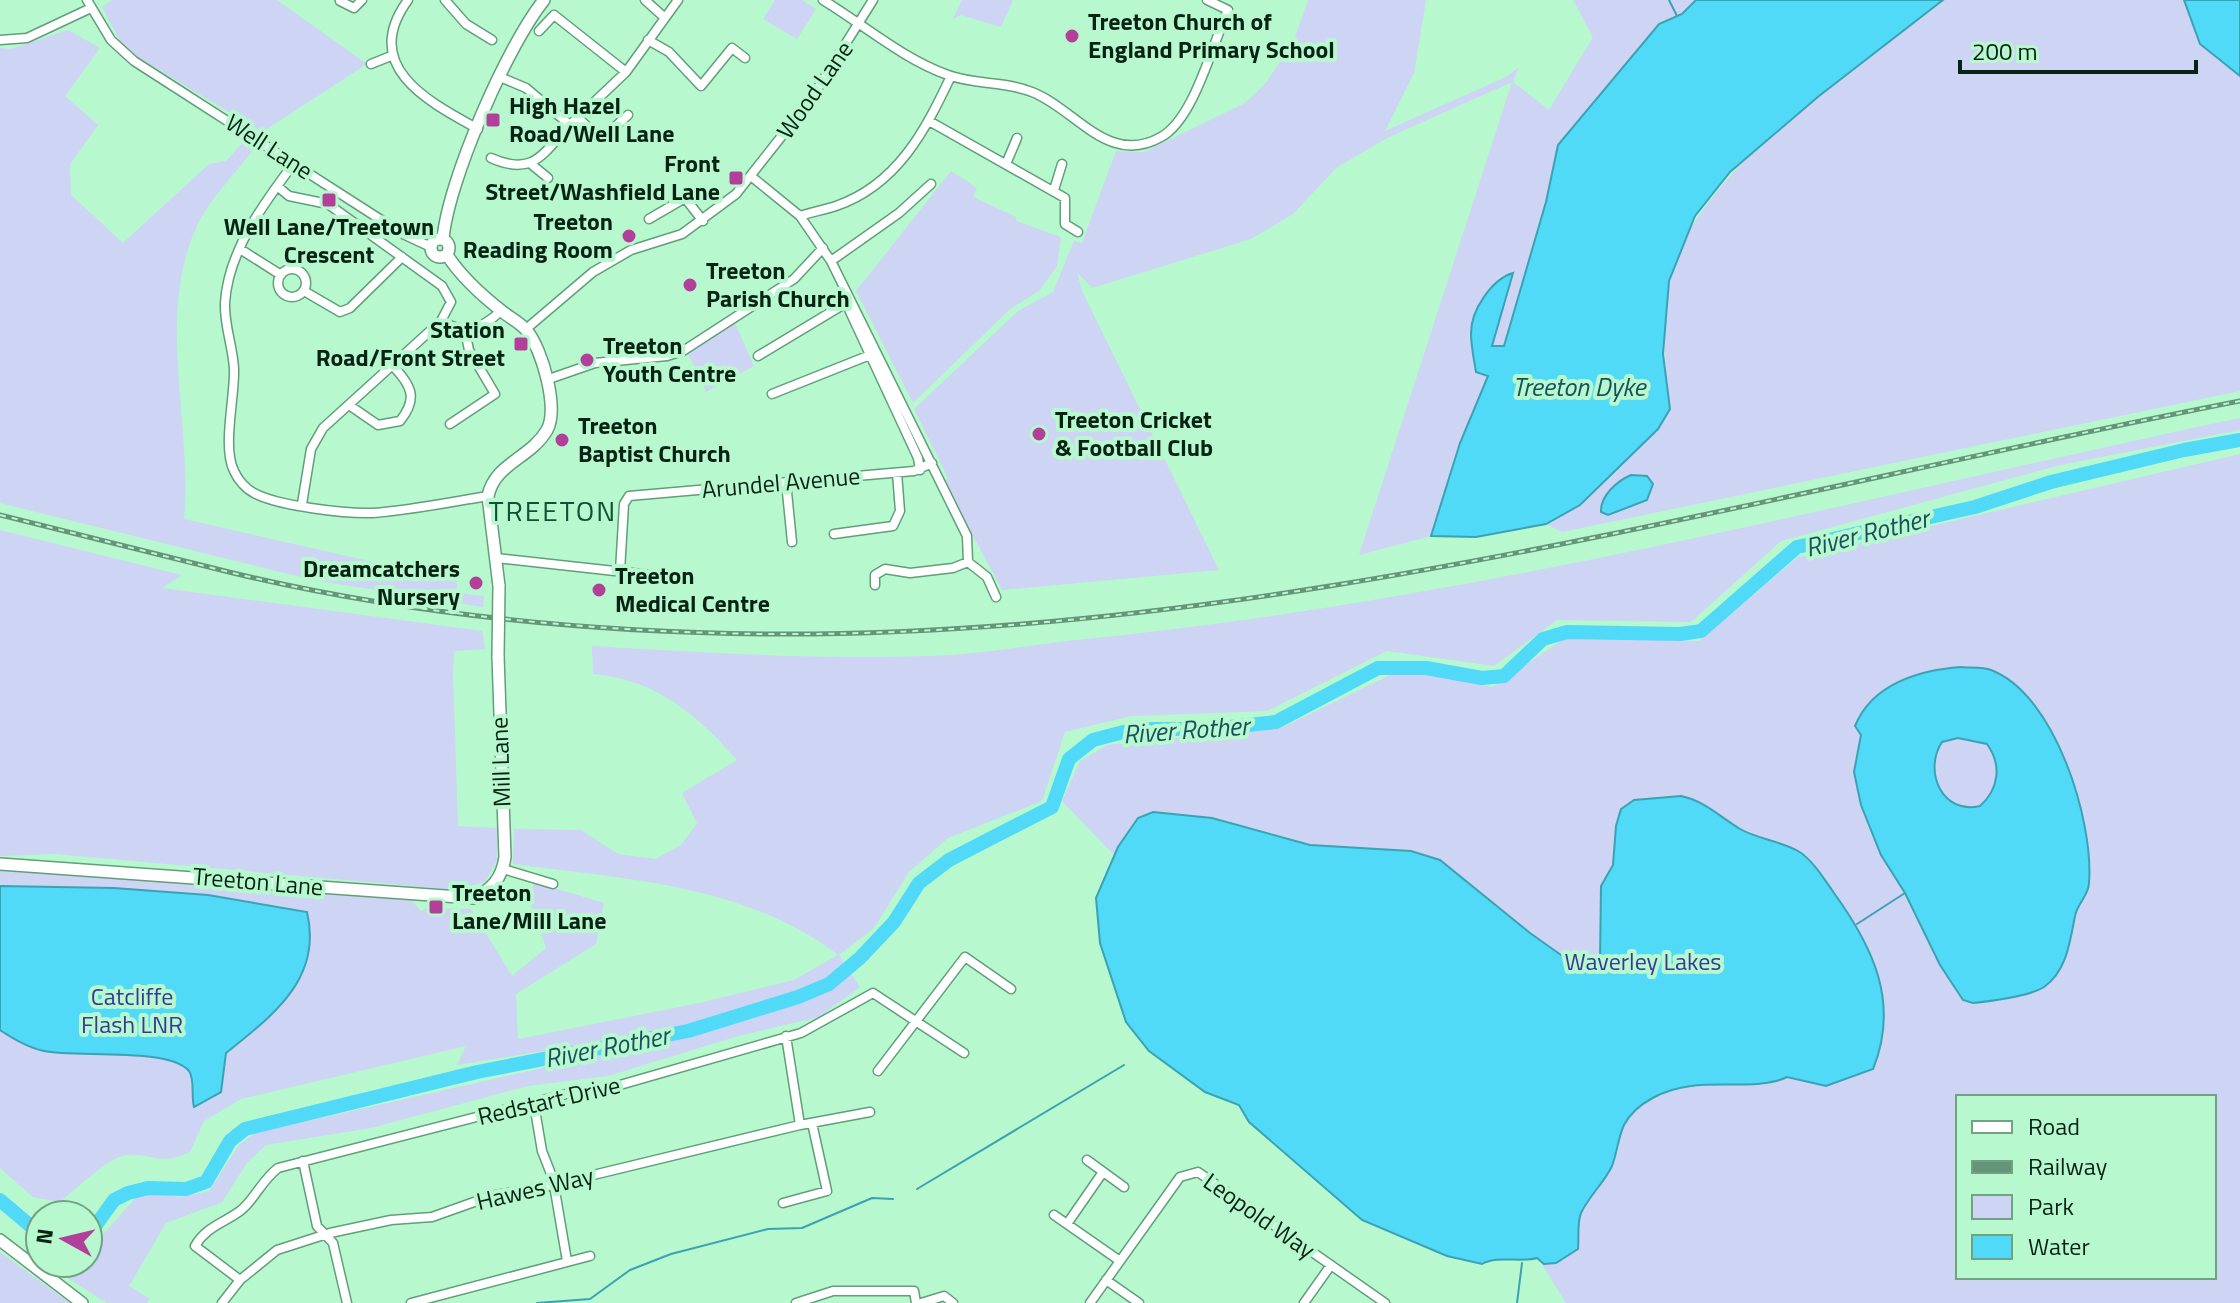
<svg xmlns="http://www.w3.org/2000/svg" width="2240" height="1303" font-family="'Titillium Web',sans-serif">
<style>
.green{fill:#cdd4f4;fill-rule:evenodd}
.water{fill:#51d9f8;stroke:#3ba2b4;stroke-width:2;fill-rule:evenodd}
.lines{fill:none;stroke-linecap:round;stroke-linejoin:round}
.stream{stroke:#3ba2b4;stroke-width:2}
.river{stroke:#51d9f8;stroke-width:14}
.minor-casing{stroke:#609f79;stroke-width:11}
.major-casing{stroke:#609f79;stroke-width:14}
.minor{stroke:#fff;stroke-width:8}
.major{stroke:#fff;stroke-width:11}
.rail-casing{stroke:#659478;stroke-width:5}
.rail{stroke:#b7f8cf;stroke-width:2;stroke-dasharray:6;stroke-linecap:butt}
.major-bridge-casing{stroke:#609f79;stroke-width:14;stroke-linecap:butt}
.major-bridge{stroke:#fff;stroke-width:11}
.poi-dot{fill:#b2409b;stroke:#b7f8cf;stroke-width:3}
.labels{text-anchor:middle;stroke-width:8;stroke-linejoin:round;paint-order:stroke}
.poi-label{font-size:24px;font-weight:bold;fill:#082214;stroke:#b7f8cf;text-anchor:start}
.street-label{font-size:24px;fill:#082214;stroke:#b7f8cf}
.park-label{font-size:24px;fill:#373898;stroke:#b7f8cf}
.water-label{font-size:26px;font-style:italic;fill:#18515e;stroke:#b7f8cf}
.quarter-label{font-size:28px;letter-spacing:2px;fill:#0e5231;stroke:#b7f8cf}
</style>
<rect width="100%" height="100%" fill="#b7f8cf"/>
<path class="green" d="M112,0H277L367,64L262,132L136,56L120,41L102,7Z
M775,0H802L816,9L797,39L763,19Z
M962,0H1013L1001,27L961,15L953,19Z
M1308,0H1426L1414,73L1385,131L1506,77L1519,67L1513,82L1549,110L1593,37L1573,0H1696L1682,14L1659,24L1558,145L1546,202L1504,347L1492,346L1513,273L1499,277L1488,375L1460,443L1431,536L1359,555L1512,82L1387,138L1336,168L1293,214L1251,239L1092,288L1077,272L1082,291L1219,570L1002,590L944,481L948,478L914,409L1018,311L1053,292L1074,241L1082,243L1116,151L1144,152L1245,103L1266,83L1294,40Z
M1942,0H2184L2200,44L2240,76V391L1562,532L1546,524L1580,504L1670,409C1665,367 1661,325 1669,283C1690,174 1858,66 1942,0Z
M68,30L100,48L65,96L98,125L70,164L71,195L123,243L209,164L226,161L247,138L255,147C237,172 210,198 197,226C155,316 193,424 184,519L457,581V593L484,596L483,607L313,580L0,503V48L11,49Z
M951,171L977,188L973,197L1016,217V221L1061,237L1057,266L1039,291L1009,310L913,403L856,291Z
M734,321L754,366L706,392L687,352L709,341Z
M2240,418V430L2060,465L1781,541L1691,622L1557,620L1494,666L1387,651L1267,711L1131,716L1065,732L1042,801L948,838L909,872L874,928L839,955L860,987L819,1017L738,1036L608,1076L528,1086L371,1128L266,1145L247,1163L222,1202L166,1223L129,1286L150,1299L147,1303H107L44,1263H88V1251L141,1192L181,1197L209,1191L239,1145L255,1133L578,1060L575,1046L457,1065L466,1046L241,1099L204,1121L190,1152C157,1167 156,1153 128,1155C107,1156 77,1190 59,1202L33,1197L0,1168V868L411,900L421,911L427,908L471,909L512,976L546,948L530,902L534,882L604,903L596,944L516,994L518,1039L699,1003L794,980L838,955C746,884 624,879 513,864L514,829L581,830L618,854L656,859L681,845L697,823L682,793L737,760C698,715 655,679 593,674L592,646C712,653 832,661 953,655C997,652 1042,643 1086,639C1476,600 1857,499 2240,418Z
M2240,454V1303H1566L1538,1258C1520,1263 1498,1255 1482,1264L1447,1256L1362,1220L1249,1122L1239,1105L1205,1092L1149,1051L1126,1022L1100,943L1096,898L1114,855L1062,801L1080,761L1107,745L1281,728L1394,673L1440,676L1493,687L1565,638L1699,641L1798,557ZM1958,1097H2214V1277H1958Z
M0,530L182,575L162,588L482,631L485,649L454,651L453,674L458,826L497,828V860L485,882L456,890L55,854L0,856Z
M0,1252L70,1303H0Z"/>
<path class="water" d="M1696,0H1943L1819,96L1730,172L1695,216L1669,281L1663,354L1670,409L1658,429L1580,505L1546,524L1476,537L1431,536L1460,443L1488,376L1476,372C1474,360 1471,346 1471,333C1471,310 1492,279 1513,273L1492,346H1504L1546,202L1558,145L1659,24L1682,14Z
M2184,0H2240V76L2200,44Z
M1631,475L1647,476L1653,484L1647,500L1608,515L1601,512C1600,496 1617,481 1631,475Z
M1961,667C1970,668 1983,667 1991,670C2055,694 2094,821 2089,883C2089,895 2077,904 2075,916C2070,941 2067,971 2044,987C2030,996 1991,1001 1973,1003L1963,1000L1940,965L1905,893L1881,855L1861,805L1854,772L1861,735L1855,726C1872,684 1919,670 1961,667ZM1958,738L1987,744C2002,765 1999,789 1980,806C1942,815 1923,771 1942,742Z
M1681,796C1705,801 1720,817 1740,829C1758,839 1780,841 1798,851C1811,858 1825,880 1834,893C1873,947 1900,1003 1873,1069L1826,1086L1787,1077C1764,1089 1718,1082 1691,1086C1666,1089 1636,1102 1624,1125C1618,1138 1617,1153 1612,1166C1604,1183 1589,1196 1581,1213C1577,1222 1579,1238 1578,1249L1556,1263L1544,1264L1537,1258C1520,1263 1498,1255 1482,1264L1447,1256L1362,1220L1249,1122L1239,1105L1205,1092L1149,1051L1126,1022L1100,943L1096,898L1118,847L1138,818L1153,812L1212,818L1310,845L1411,851L1440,860L1530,933L1585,972L1593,969L1600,961L1601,886L1613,865L1616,826L1621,809L1634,800Z
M0,886L114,888L208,895L307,912C323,979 272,1016 226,1053L221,1092L194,1107C191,1096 195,1079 189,1071C169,1047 74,1058 44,1051C30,1048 12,1038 0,1030Z"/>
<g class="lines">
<path class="stream" d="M1669,0L1677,16
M1857,924L1905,893
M917,1189L1124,1065
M537,1303L590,1299L630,1270L671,1254L768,1229L802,1228L872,1198L893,1199
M1517,1303L1522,1263"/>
<path class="river" d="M0,1200L40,1234
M88,1236L114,1200L128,1193L148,1188L186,1189L206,1182L230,1141L245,1129L477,1072L688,1031L798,997L829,984L860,958L894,922L919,883L949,860L1052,807L1069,759L1093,740L1135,729H1210L1276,722L1378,668H1426L1482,678L1504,676L1543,639L1567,632L1680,634L1701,631L1797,547L1975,507L2051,482L2184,450L2240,440"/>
<g class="minor-casing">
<path id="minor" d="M87,0L111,40L134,61L403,234L431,247
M408,0C360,66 427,101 478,129
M445,0L466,24L492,40
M645,0L665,18
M823,0C864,25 903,59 948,75C975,85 1005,81 1032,92C1076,109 1108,167 1161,137C1194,119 1212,45 1228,10L1207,0
M340,1L354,8L362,0
M539,31L554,15L626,72
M0,40L27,38L91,8
M648,40L669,52L701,86L732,48L745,58
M371,64L391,56
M500,77L526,88L570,125L626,72L678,0
M577,117L592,131L608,133L628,115
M929,121L1065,198V224L1078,232
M491,158C534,177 543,153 570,125
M294,163C264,203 228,251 225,303C224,325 233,347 234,369C235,397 222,447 234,471C238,480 246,489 254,493C278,506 346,514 373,513C412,510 450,502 488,496
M531,164L548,178
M1006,164L1017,138
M752,177L800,216L831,261L967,536L968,562L987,577L996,597
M277,186L289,196L328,204L442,286L451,302L441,321L323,428L311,449L302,504
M1054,190L1062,164
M800,216C811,212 824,210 836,206C897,185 925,131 951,76
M649,219L685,198L703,221
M240,249L281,275
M831,261L899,213L931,184
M278 283a14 14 0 1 1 28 0a14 14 0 1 1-28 0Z
M304,291L340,312L350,308L402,257
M441,321C467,335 481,329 501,311
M526,329L593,272L631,250L682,234L736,194L811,99L873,0
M758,356L846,303L918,458L920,470
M546,380L595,363L667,356L683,351L794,279L823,248
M772,394L870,355
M349,405L378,425L400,421C418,399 412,386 393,366
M450,424L495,394L469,350L465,331
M786,482L792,542
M834,534L893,526L900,511L897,473
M496,558L660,576
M620,571L624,504L629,496L914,471L932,463
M875,585V575L885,569L910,573L953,568L968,562
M503,869L553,884
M786,1036L800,1125
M878,1071L965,957L1011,989
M534,1104L542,1151L553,1179L567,1261
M1087,1160L1124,1187
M303,1161L317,1226L333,1243L347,1303
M783,1203L827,1191L812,1123
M1054,1215L1120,1261
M1067,1224L1103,1172
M240,1280L195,1246C206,1227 222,1224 240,1211C253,1202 261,1181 278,1168L574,1092L599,1091L801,1033L873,993L964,1053
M1106,1280L1139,1303
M222,1303L240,1280L277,1250L330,1233L391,1220L432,1217L491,1196L552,1185L800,1125L870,1112
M411,1303L590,1256
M796,1303L833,1291H914L916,1303
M921,1303L944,1296L953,1303
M1090,1303L1180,1177L1198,1172L1385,1303
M1304,1303L1331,1265"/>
</g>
<g class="major-casing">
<path id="major" d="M431 248a9 9 0 1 1 18 0a9 9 0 1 1-18 0Z
M443,239C448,181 507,46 544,0
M447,255C462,278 481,295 503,312C510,318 521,323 527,331C542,349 559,408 547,430C531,458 495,463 488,496L499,586
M0,864L473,898C492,890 502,878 505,857L498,656
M0,1240L82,1303"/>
</g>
<use href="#minor" class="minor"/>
<use href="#major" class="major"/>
<g class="rail-casing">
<path id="rail" d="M0,515C78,534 155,554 233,573C405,614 589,632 765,634C1266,638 1752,496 2240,401"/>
</g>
<use href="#rail" class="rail"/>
<g class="major-bridge-casing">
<path id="major-bridge" d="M498,656L499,586"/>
</g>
<use href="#major-bridge" class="major-bridge"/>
</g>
<g class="poi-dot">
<circle cx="1072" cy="36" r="8"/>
<rect x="485" y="112" width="16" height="16" rx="4"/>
<rect x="728" y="170" width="16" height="16" rx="4"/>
<rect x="321" y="192" width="16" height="16" rx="4"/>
<circle cx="629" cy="236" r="8"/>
<circle cx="690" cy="285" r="8"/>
<rect x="513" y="336" width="16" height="16" rx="4"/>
<circle cx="587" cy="360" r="8"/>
<circle cx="1039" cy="434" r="8"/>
<circle cx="562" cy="440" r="8"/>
<circle cx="476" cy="583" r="8"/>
<circle cx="599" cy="590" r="8"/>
<rect x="428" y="899" width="16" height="16" rx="4"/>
</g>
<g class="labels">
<g class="poi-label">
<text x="1088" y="30">Treeton Church of<tspan x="1088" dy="28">England Primary School</tspan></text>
<text x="509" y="114">High Hazel<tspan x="509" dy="28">Road/Well Lane</tspan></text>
<text x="720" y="172" text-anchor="end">Front<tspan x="720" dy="28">Street/Washfield Lane</tspan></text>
<text x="613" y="230" text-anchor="end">Treeton<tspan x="613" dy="28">Reading Room</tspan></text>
<text x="329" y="235" text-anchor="middle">Well Lane/Treetown<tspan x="329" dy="28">Crescent</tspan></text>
<text x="706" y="279">Treeton<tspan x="706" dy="28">Parish Church</tspan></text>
<text x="505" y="338" text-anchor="end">Station<tspan x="505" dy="28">Road/Front Street</tspan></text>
<text x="603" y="354">Treeton<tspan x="603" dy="28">Youth Centre</tspan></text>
<text x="1055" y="428">Treeton Cricket<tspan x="1055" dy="28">&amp; Football Club</tspan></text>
<text x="578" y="434">Treeton<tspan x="578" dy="28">Baptist Church</tspan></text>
<text x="460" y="577" text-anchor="end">Dreamcatchers<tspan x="460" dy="28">Nursery</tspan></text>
<text x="615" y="584">Treeton<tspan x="615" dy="28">Medical Centre</tspan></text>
<text x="452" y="901">Treeton<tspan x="452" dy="28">Lane/Mill Lane</tspan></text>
</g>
<g class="street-label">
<text transform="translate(815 90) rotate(-55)" y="8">Wood Lane</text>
<text transform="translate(269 147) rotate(33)" y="8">Well Lane</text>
<text transform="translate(781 483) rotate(-5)" y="8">Arundel Avenue</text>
<text transform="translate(501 762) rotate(-92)" y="8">Mill Lane</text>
<text transform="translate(258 882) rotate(5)" y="8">Treeton Lane</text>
<text transform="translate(549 1101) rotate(-13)" y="8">Redstart Drive</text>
<text transform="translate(535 1189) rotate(-13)" y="8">Hawes Way</text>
<text transform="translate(1259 1216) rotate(35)" y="8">Leopold Way</text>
</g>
<g class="park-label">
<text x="1643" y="970">Waverley Lakes</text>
<text x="132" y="1005">Catcliffe<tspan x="132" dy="28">Flash LNR</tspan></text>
</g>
<g class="water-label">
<text x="1579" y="396">Treeton Dyke</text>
<text transform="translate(1867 533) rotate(-14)" y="9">River Rother</text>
<text transform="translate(1186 730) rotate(-4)" y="9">River Rother</text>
<text transform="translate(607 1047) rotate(-11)" y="9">River Rother</text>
</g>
<g class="quarter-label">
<text x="553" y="521">TREETON</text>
</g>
</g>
<rect x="1956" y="1095" width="260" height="184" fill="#b7f8cf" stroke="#71a284" stroke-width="2"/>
<rect x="1972" y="1121" width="40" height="12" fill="#ffffff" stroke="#71a284" stroke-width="2"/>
<text x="2028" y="1135" font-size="24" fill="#082214">Road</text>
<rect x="1972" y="1161" width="40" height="12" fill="#659478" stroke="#71a284" stroke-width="2"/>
<text x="2028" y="1175" font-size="24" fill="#082214">Railway</text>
<rect x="1972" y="1195" width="40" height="24" fill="#cdd4f4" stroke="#71a284" stroke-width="2"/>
<text x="2028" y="1215" font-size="24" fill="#082214">Park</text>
<rect x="1972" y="1235" width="40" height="24" fill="#51d9f8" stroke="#71a284" stroke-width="2"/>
<text x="2028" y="1255" font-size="24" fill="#082214">Water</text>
<g transform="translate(64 1239) rotate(278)"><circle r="38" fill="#b7f8cf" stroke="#71a284" stroke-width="2"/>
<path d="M0-6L14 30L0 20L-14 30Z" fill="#b2409b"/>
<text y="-12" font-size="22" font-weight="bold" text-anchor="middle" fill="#082214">N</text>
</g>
<path d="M1960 60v12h236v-12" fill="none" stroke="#082214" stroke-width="4"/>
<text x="1972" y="60" font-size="24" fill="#082214" stroke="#b7f8cf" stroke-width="6" paint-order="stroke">200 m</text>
</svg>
